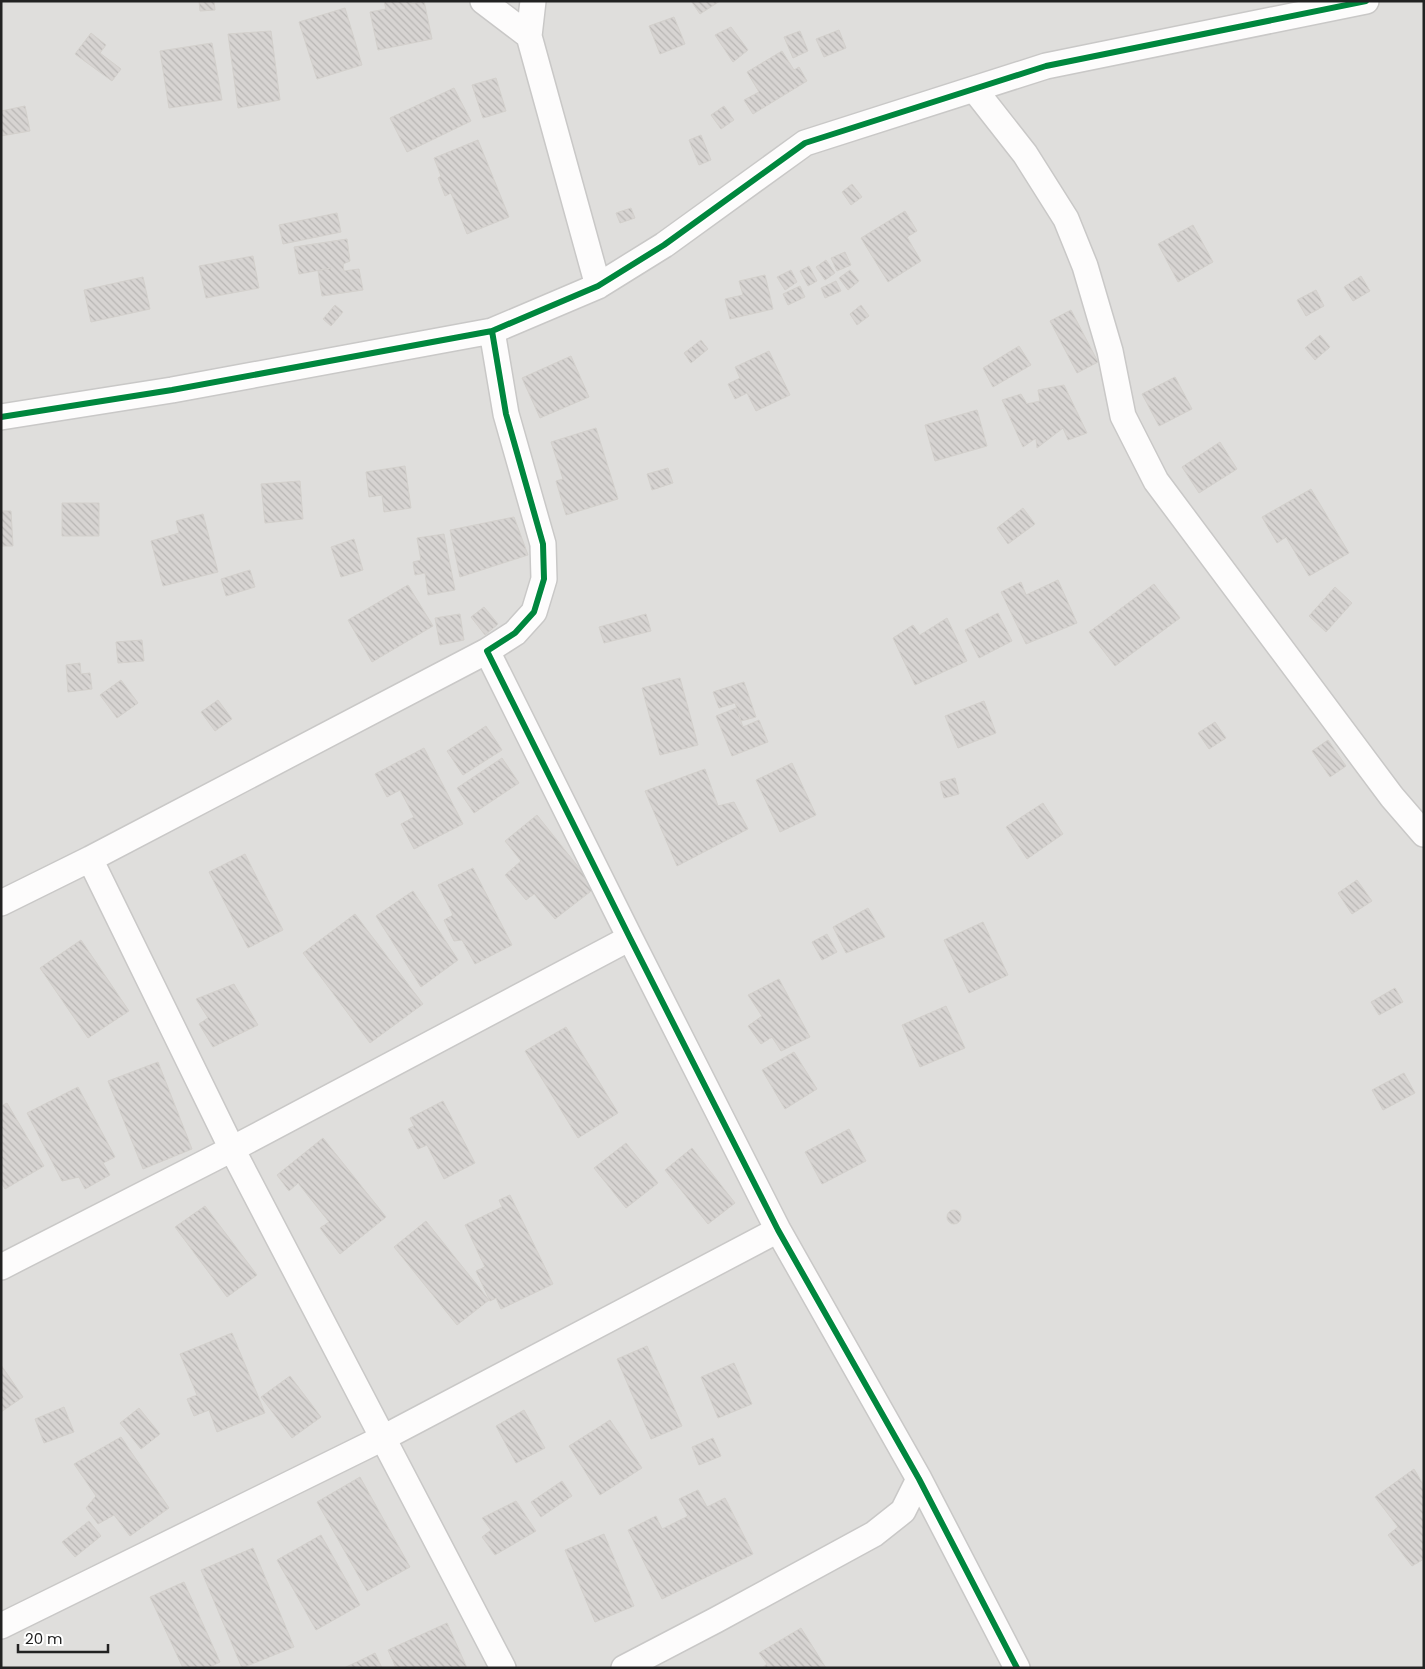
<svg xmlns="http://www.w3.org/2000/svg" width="1425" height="1669" font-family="Poppins,sans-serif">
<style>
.residential{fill:#dfdedc}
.building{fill:url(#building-back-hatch);stroke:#d3d0cc}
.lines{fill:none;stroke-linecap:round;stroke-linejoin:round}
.street-casing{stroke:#c9c8c7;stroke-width:28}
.street{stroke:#fdfcfc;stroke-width:25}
.cycleway-casing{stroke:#fff;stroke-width:9}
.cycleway{stroke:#00873e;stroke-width:6}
</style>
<defs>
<pattern id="building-back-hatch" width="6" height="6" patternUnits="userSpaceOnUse" patternTransform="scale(1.25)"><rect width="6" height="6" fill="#d7d4d2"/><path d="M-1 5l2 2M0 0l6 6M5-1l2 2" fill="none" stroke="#b8b6b4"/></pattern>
</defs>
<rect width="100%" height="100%" fill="#f0eeeb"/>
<path class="residential" d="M1,1H1424V1668H1Z"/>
<path class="building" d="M199,1H214L215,10L200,11Z
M384,1H411V4L424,1L432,39L378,50L370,12L386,9Z
M691,1H720L700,14Z
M345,8L362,65L317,79L299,22Z
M674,17L685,44L660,54L649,26Z
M731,27L748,50L733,62L715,35Z
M839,30L846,48L824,57L816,39Z
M271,31L280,100L238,108L228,34Z
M800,31L808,51L793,58L784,37Z
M91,33L106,45L100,53L121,69L112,81L75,54Z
M212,43L222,100L169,108L160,51Z
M782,51L794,70L799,67L807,81L753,114L744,100L759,92L747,72Z
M496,78L506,111L483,118L472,85Z
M454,88L471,121L407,152L390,118Z
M25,106L30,131L1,136V111Z
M724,106L734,120L721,129L711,115Z
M701,135L711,160L699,165L689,140Z
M478,140L509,217L467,234L451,193L445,196L438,178L441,176L434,158Z
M852,184L862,197L851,205L842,192Z
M631,208L635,218L620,223L616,213Z
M905,211L917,231L907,237L921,261L888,282L861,238Z
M337,213L341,232L283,244L279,225Z
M1193,225L1213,262L1178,282L1158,244Z
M347,239L350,261L343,264L344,271L359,269L363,290L322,296L318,271L331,268L299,274L294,247Z
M845,252L851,265L837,271L831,258Z
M253,256L259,288L206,298L199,266Z
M826,260L835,273L825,280L816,267Z
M809,266L817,281L808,286L800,271Z
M791,270L797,282L785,290L777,277Z
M850,270L859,281L848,290L839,278Z
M765,275L773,309L730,319L725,299L743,295L739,281Z
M1361,276L1370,291L1353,301L1344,287Z
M143,277L150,309L91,322L84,290Z
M836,281L841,291L825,298L821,288Z
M800,286L805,297L788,305L783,294Z
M1316,290L1324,306L1306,316L1297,300Z
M335,305L343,312L331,326L323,319Z
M861,305L869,316L857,325L850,314Z
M1071,310L1098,362L1077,373L1050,321Z
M1320,335L1330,347L1315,360L1305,348Z
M701,340L708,349L691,363L684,353Z
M1019,346L1031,365L993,387L983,368Z
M769,351L790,395L756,411L747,393L735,399L728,384L740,378L735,367Z
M571,356L589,397L540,418L522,378Z
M1175,377L1192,409L1159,426L1142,394Z
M1064,385L1087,433L1068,440L1063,428L1037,448L1036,438L1023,447L1002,400L1021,394L1027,404L1040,401L1038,390Z
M977,410L987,446L935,461L925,425Z
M596,428L618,499L566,515L556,481L563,479L551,442Z
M1220,442L1237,469L1199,493L1182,467Z
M405,466L411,508L384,512L382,495L369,497L366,472Z
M668,468L673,483L652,490L647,474Z
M300,481L303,519L265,523L261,484Z
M1311,489L1349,553L1309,576L1286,537L1277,543L1262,517Z
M62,503H99V536H62Z
M1023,508L1035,524L1008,544L997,528Z
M1,511H11L13,546H1Z
M203,514L218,572L163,586L151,541L179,533L176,521Z
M514,517L528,555L460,577L450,530Z
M444,534L455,590L428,595L425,573L415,575L413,562L421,560L417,538Z
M354,539L363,570L341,577L331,547Z
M250,570L255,587L226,596L221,579Z
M1058,580L1077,623L1026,644L1001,592L1021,582L1026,595Z
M1154,584L1180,618L1115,666L1089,632Z
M408,585L433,626L372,662L348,620Z
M1335,587L1352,603L1326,632L1309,616Z
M484,607L498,624L485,635L471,617Z
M998,613L1012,641L979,658L965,630Z
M460,614L464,640L440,645L435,618Z
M646,614L651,631L604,643L599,627Z
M947,618L967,661L915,685L893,638L913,625L920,635Z
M142,640L144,661L118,663L116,642Z
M80,663L81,674L90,673L92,689L68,692L66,665Z
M680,678L698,745L660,755L642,688Z
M121,680L138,703L117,718L100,695Z
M744,682L756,717L741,721L735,703L719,708L713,692Z
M218,700L232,719L215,731L201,712Z
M984,701L996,733L958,748L945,716Z
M736,708L743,727L759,720L768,742L732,756L716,716Z
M1215,722L1226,738L1209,749L1198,733Z
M486,726L502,750L463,775L447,751Z
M1328,740L1346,766L1330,777L1312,751Z
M424,748L463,824L414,849L401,824L414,817L400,790L387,797L375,774Z
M502,758L519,783L474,813L457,788Z
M792,763L816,815L780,832L756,780Z
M705,769L718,806L734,802L748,829L677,866L645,791Z
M955,778L959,794L944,798L940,782Z
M1043,803L1063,834L1027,859L1006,827Z
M537,815L595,888L555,919L534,894L526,900L505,875L521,861L505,841Z
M245,854L283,930L248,948L209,872Z
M473,868L512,945L475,964L462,940L454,941L444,920L453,915L438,885Z
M1357,880L1372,901L1352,914L1338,893Z
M413,891L458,960L421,987L376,916Z
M868,908L885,937L846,953L833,927Z
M355,914L423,1004L370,1043L303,953Z
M983,922L1008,975L969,993L944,940Z
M827,934L837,952L822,960L812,942Z
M81,940L129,1011L88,1038L40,968Z
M779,979L810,1037L781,1051L772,1037L761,1044L748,1026L762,1016L748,995Z
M234,984L258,1025L213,1047L199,1024L208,1018L196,999Z
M1395,988L1403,1002L1379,1015L1371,1002Z
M946,1006L965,1048L920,1067L902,1025Z
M566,1027L618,1113L578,1138L525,1051Z
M794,1052L817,1089L785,1109L762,1070Z
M158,1062L192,1149L143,1169L108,1081Z
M1404,1073L1415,1093L1383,1110L1372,1090Z
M78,1087L115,1157L103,1163L110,1175L85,1189L79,1177L62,1181L27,1113Z
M443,1101L475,1163L444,1179L427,1145L418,1149L408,1129L414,1126L410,1118Z
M7,1103L44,1166L5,1189L1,1182V1106Z
M849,1129L866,1161L822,1184L805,1152Z
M323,1138L386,1217L340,1254L320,1228L329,1222L298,1183L289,1191L277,1175Z
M626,1143L658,1183L626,1208L594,1168Z
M692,1148L735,1203L708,1224L665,1170Z
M510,1195L553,1284L501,1309L496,1298L490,1301L476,1271L485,1267L465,1225L502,1207L499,1200Z
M205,1206L257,1275L227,1297L175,1227Z
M947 1217a7 7 0 1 1 14 0a7 7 0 1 1-14 0Z
M426,1221L489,1300L457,1325L394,1247Z
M232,1333L265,1413L217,1432L209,1410L194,1416L187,1399L197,1395L180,1354Z
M647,1346L682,1426L651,1439L617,1359Z
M734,1363L752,1404L718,1418L701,1377Z
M1,1365L23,1397L1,1412Z
M290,1376L321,1417L292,1438L261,1397Z
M64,1407L74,1432L44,1443L35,1419Z
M139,1408L160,1434L141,1449L120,1423Z
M524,1410L545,1448L516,1463L496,1426Z
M610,1420L642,1468L600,1495L569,1446Z
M121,1437L169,1508L130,1536L114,1515L98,1524L86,1508L96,1496L74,1464Z
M713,1438L721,1456L699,1465L692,1447Z
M1414,1469L1424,1486V1559L1412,1566L1388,1535L1398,1527L1375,1497Z
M360,1477L410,1567L367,1591L317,1502Z
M562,1481L572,1496L541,1517L531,1502Z
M698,1490L707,1507L725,1498L753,1554L662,1599L628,1530L656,1516L662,1529L688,1516L679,1499Z
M516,1501L536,1531L495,1555L482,1537L491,1530L482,1518Z
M89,1521L101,1536L75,1557L62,1542Z
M604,1534L634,1606L595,1622L565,1550Z
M321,1535L360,1605L316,1630L277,1560Z
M253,1548L294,1647L242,1668L201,1570Z
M184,1582L220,1662L208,1668H183L150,1597Z
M447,1623L467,1668H396L388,1650Z
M801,1628L826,1668H762L767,1664L759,1653Z
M375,1653L382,1668H344L361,1660Z"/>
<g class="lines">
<g class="street-casing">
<path id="street" d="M483,1L529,36L598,286
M529,36L533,1
M974,89L1025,154L1066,219L1085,266L1110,351L1123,416L1156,481L1392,797L1424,834
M492,331L506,414L543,544L544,579L534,612L515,633L487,651L630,938L778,1230L919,1479L1017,1668
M1,417L172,390L492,331L598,286L664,245L805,143L1046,66L1366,1
M90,859L232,1149L503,1668
M1,903L90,859L487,651
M1,1267L232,1149L630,938
M1,1626L383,1438L778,1230
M624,1668L716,1620L874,1534L903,1511L919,1479"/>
</g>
<use href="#street" class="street"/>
<g class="cycleway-casing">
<path id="cycleway" d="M492,331L506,414L543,544L544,579L534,612L515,633L487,651L630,938L778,1230L919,1479L1017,1668
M1,417L172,390L492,331L598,286L664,245L805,143L1046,66L1366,1"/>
</g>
<use href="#cycleway" class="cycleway"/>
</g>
<rect width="1425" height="1669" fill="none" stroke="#222222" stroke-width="5"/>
<path d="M18 1644v8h90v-8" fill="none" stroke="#222222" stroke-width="2.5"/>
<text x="25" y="1644" font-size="15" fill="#222222" stroke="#ffffff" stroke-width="4" paint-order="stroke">20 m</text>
</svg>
